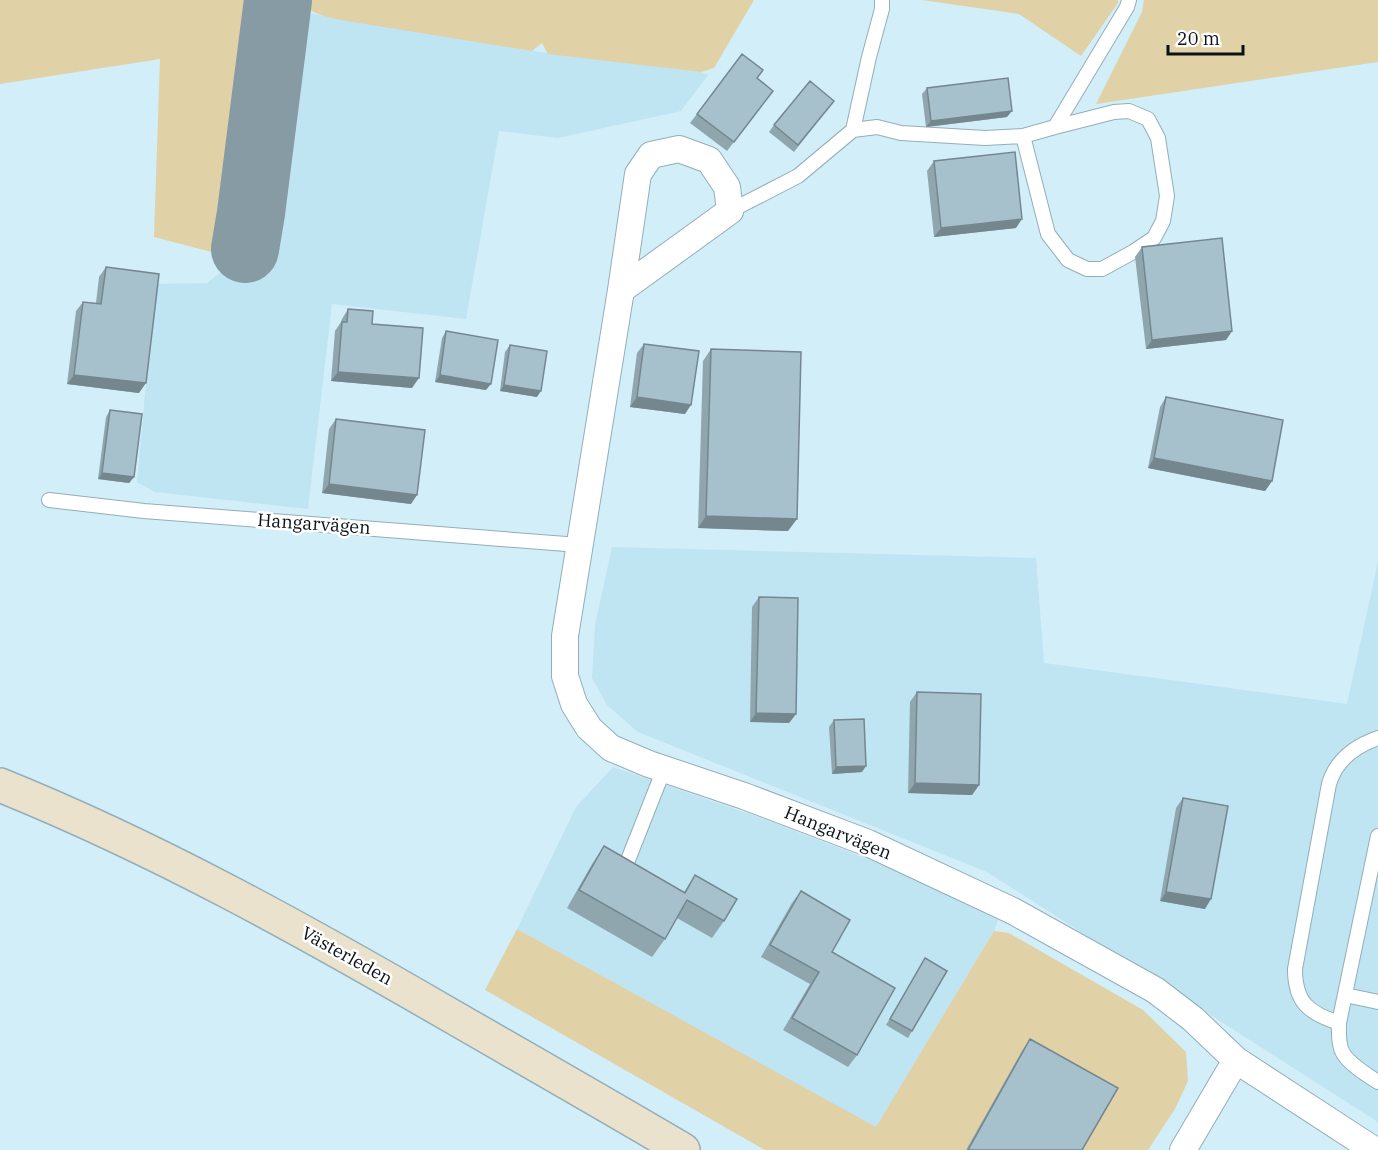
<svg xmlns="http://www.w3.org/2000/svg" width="1378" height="1150" font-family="'IBM Plex Serif',serif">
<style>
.built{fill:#bfe4f2}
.green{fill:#e0d1a6}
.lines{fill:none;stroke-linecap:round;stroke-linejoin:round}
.taxiway{stroke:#869ba4;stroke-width:68}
.lane-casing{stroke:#93aeb8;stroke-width:16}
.street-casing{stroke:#93aeb8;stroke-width:28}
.secondary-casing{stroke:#93aeb8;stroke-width:36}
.lane{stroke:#fff;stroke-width:14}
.street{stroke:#fff;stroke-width:26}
.secondary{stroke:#eae2cc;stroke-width:33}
.wall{fill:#8fa6af}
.shaded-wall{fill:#74878f}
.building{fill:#a6c1cc;stroke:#74878f;stroke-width:1.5}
.labels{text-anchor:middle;stroke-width:5;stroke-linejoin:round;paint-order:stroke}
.street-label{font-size:18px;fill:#091317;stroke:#fff}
</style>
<rect width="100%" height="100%" fill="#d2eef9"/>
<path class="built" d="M313,14L532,51L701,72L708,75L681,111L558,138L499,131L466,319L332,304L308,509L155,492L137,482L155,284L207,283L220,273L223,267L257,17L296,20Z
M612,547L1036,558L1044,663L1347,704L1378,562V1122L987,872L638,732L607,705L592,678L595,625Z
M613,767L764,819L896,870L998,920L994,931L876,1128L517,929L576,807Z"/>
<path class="green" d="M0,0H254L223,255L154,237L160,59L0,84Z
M300,0H754L714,68L701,72L548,54L542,43L532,51L341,20C324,16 310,14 300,0Z
M922,0H1118V3L1081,56L1019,14Z
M1144,0H1378V62L1096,104L1142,12Z
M517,929L876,1127L994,931L1009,933L1143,1010L1186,1052L1188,1081L1175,1109L1148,1150H765L485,990Z"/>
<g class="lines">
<path class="taxiway" d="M245,249L251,213L278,0"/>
<g class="lane-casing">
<path id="lane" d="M853,130L877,127L901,133L985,138L1023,136L1055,127L1127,7L1129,0
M1023,136L1048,234L1068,260L1087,269H1102L1133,252L1154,238L1163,221L1167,196L1158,138L1148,119L1129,111L1114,112L1055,127
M730,211L798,176L853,130L869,57L882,9V0
M49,500L144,511L579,545
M1378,836L1339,1023C1339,1032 1338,1043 1342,1051C1347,1063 1367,1075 1378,1082
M628,860L664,769
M1345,995L1378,1002
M1339,1023C1309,1013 1295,1003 1295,969L1329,784C1336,760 1355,746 1378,738"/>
</g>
<g class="street-casing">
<path id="street" d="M621,290L730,211L727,187L709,160L679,149L651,155L638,174L621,290L565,636V676L574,704L589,728L611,748L649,764L744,796L868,843L1013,911L1155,990L1193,1019L1236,1060L1374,1150
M1183,1150L1236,1060"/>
</g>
<g class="secondary-casing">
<path id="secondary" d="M0,785C156,848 303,930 448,1014C526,1059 605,1104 683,1150"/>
</g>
<use href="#lane" class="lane"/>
<use href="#street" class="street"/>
<use href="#secondary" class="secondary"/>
</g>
<path class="wall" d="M927,88L1007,117L926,127L922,94Z
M773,91L727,151L690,123L697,114Z
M834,101L794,152L769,132L774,125Z
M934,161L1016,228L934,237L927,171Z
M1142,247L1232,331L1226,340L1146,349L1135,257Z
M106,267L139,393L67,384L76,311L83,302L96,303L99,277Z
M348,309L372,324L412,388L331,381L335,331L341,322L342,319Z
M446,331L486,390L435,382L442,338Z
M644,344L685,414L630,407L637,353Z
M510,345L537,397L500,391L505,352Z
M711,349L788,531L698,528L703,361Z
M1166,397L1272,481L1265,491L1148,468L1160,407Z
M110,410L134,477L129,483L98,479L106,417Z
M336,419L411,504L322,493L329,429Z
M759,597L796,714L789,723L750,722L752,607Z
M917,692L979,785L972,795L908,793L910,702Z
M834,720L862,772L832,774L829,727Z
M1183,798L1205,909L1160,901L1176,808Z
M604,846L684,892L695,875L724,921L712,938L677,918L665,939L652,957L567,908L592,864Z
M801,891L832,952L857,1055L848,1067L783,1030L810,984L761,957L792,903Z
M925,958L912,1031L908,1038L886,1025Z
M1030,1039L1082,1150H966L1022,1051Z"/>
<path class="shaded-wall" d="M1012,111L1007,117L926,127L931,121Z
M1022,219L1016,228L934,237L941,228Z
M1232,331L1226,340L1146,349L1152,340Z
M338,372L419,378L412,388L331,381Z
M74,375L146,383L139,393L67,384Z
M440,375L491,384L486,390L435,382Z
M504,385L541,391L537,397L500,391Z
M637,397L691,405L685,414L630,407Z
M1154,458L1272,481L1265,491L1148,468Z
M102,473L134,477L129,483L98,479Z
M329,484L417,495L411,504L322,493Z
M706,516L797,519L788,531L698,528Z
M756,713L796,714L789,723L750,722Z
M866,766L862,772L832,774L836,767Z
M915,783L979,785L972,795L908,793Z
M1166,892L1211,899L1205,909L1160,901Z"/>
<path class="building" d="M742,54L763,70L757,78L773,91L734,142L697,114Z
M1008,78L1012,111L931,121L927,88Z
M810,81L834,101L798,145L774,125Z
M1015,152L1022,219L941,228L934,161Z
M1222,238L1232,331L1152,340L1142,247Z
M106,267L159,274L146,383L74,375L83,302L101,304Z
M348,309L373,311L372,324L423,328L419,378L338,372L342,322H347Z
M446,331L498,340L491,384L440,375Z
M644,344L699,351L691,405L637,397Z
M510,345L547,351L541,391L504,385Z
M711,349L801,352L797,519L706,516Z
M1166,397L1283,420L1272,481L1154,458Z
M110,410L142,414L134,477L102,473Z
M336,419L425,430L417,495L329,484Z
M759,597L798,598L796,714L756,713Z
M917,692L981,694L979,785L915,783Z
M864,719L866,766L836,767L834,720Z
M1183,798L1228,806L1211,899L1166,892Z
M604,846L685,893L695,875L737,899L724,921L687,900L665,939L579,890Z
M801,891L850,920L832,952L895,988L857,1055L792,1018L819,972L770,945Z
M925,958L947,971L912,1031L890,1019Z
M1030,1039L1118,1088L1082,1150H968Z"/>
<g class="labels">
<g class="street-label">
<text transform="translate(314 524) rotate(4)" y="6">Hangarvägen</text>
<text transform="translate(838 833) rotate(22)" y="6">Hangarvägen</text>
<text transform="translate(347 956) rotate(29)" y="6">Västerleden</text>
</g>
</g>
<path d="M1168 45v9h75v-9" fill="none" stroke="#091317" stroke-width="3"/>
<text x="1177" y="45" font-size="18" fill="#091317" stroke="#ffffff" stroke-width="4.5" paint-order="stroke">20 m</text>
</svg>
